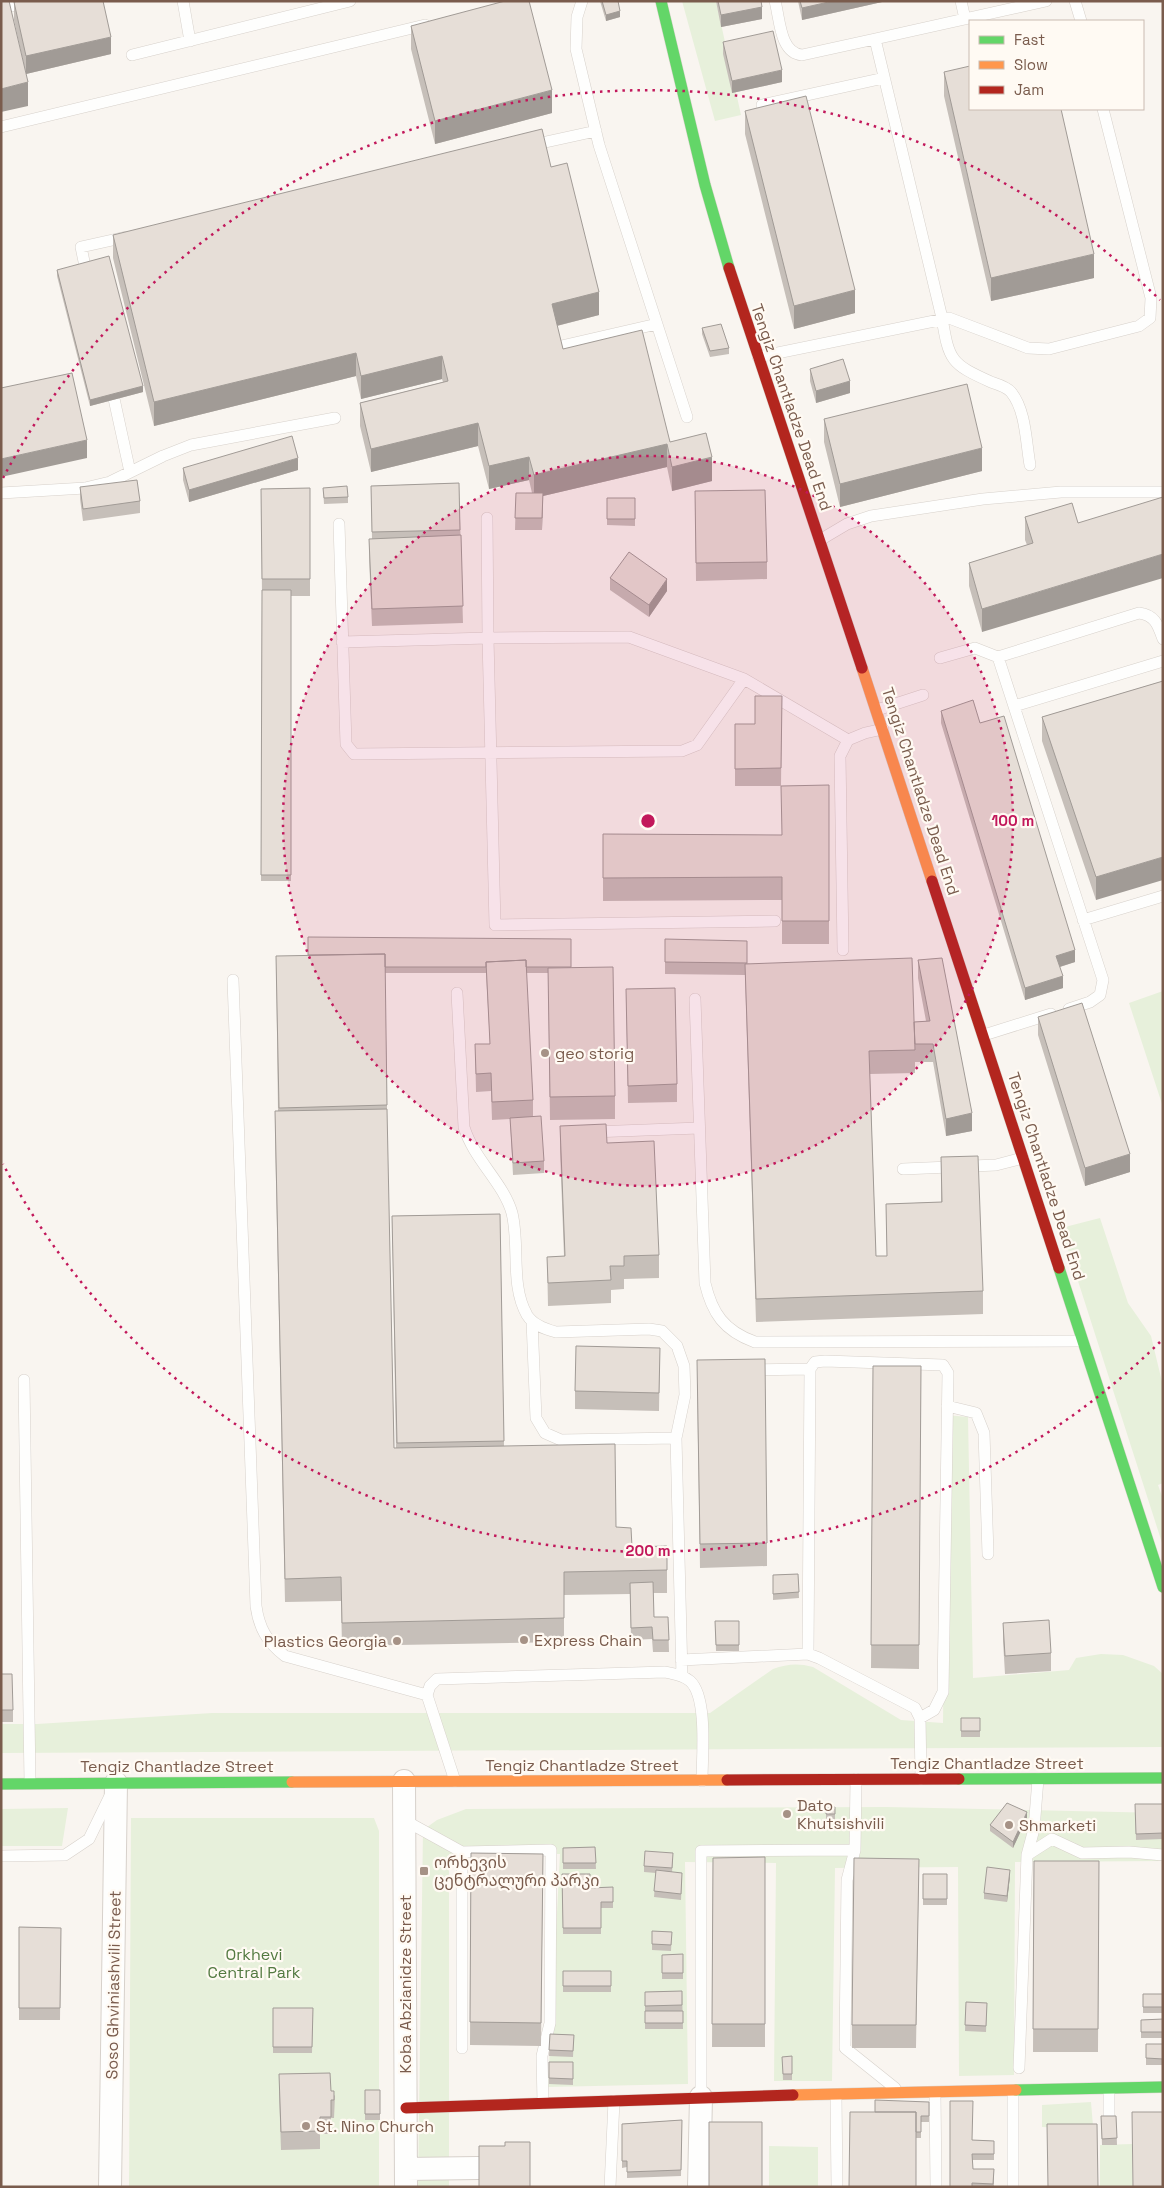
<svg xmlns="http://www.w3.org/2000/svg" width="1164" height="2188" font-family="'Space Grotesk','Noto Sans Georgian',sans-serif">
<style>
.green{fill:#e7f0db}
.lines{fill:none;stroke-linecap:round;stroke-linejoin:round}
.lane-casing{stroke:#d7d1cb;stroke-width:12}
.street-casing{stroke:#d7d1cb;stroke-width:24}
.fast-casing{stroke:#d9d2cb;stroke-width:12}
.slow-casing{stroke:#d9d2cb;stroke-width:12}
.jam-casing{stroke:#d9d2cb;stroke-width:12}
.lane{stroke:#fefefd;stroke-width:11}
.street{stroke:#fefefd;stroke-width:22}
.fast{stroke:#63d668;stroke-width:11}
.slow{stroke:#ff974d;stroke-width:11}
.jam{stroke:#b3261e;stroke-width:11}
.wall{fill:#c6bfb9}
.shaded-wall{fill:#a19b96}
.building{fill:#e6ded7;stroke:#a19b96}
.ring{fill:none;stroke:#c2185b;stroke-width:2.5;stroke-dasharray:2.5 5}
.poi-dot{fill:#a69286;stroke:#fffaf3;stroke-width:2}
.labels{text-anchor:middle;stroke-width:4.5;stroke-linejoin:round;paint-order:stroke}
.street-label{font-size:16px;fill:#7a5c4d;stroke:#fffaf3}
.poi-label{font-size:16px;fill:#7a5c4d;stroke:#fffaf3;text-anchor:start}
.park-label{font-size:16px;fill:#537a41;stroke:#fffaf3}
.centre{fill:#c2185b;stroke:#fffaf3;stroke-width:2.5}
.ring-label{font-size:15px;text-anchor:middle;font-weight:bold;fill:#c2185b;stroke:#fffaf3;stroke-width:4.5;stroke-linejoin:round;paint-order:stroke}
</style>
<rect width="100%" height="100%" fill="#f9f5f0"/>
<path class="green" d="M682,1H716L741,115L715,121Z
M1163,991V1107L1129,1003Z
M1100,1218L1128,1303L1151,1336L1163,1386V1483L1158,1485L1163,1499V1546L1061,1228Z
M946,1415L968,1417L973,1678L1069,1670L1076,1658L1101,1654L1123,1655L1154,1666L1163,1674V1747L1,1753V1724H37L212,1713H710L773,1669C787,1664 798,1663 813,1667L901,1720L943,1723Z
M886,1807L1163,1813V1861L1015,1862L1014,2075L959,2076L958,1867L835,1868L832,2081H774L776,1863L685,1862L688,2084L548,2087L560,1854H449V2187H418L423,1830L437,1820L466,1809Z
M68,1808L62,1846H1V1809Z
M131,1818H374L379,1831V2187H129Z
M1091,2102L1093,2126L1068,2128L1042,2127V2105Z
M1132,2144L1133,2187H1100V2145Z
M769,2146L818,2147V2187H769Z"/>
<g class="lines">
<g class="lane-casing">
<path id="lane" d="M183,1L190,41
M582,1L577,17L576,49L599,145L687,417
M775,1C780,20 780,53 802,55L875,39
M961,1L965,19
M1075,1L1081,21
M1,9L29,1
M132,55L350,1
M762,105L884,78
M1,127L425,25
M532,145L596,131
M87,276L81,247L126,237
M557,347L657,324
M758,357L949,318L1028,348L1049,349L1139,326L1150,318L1151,298L1103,109
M111,385L130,472
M1030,465C1026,443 1026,410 1011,392C1007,387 997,384 991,382C951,364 949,361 942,318L875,39L1046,1
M1,493L85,488L110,482L163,456L191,445L335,418
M339,524L346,744L354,754L682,751L697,745L744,679
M820,540L847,524L871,516L983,499L1061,492H1163
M342,642L488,638L487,518
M998,657L1103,980L1100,995L1090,1002L1069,1009
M940,658L975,648L998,657L1139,613C1155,615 1158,625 1163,639
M1014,706L1163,661
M877,710L923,695
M1083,920L1163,896
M775,921L495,925L488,638L629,637L744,679L848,740
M843,950L840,756L848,740L865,733L883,729
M233,980L256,1606C259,1628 267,1642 285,1656L427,1695
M457,993L464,1127C474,1160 503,1182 512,1213C520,1246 510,1285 527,1315C533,1325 545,1329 556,1332L649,1329L662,1331L677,1346L684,1366L685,1395L676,1438L682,1676
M695,999L705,1283C712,1313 724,1331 755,1342L1082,1341
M984,1035L1051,1014
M592,1132L699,1128
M903,1169L996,1165L1023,1158
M532,1321L536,1418L545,1433L561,1440L676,1438
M752,1370L810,1369
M24,1380L30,1783
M947,1406L976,1413L984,1433L988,1554
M808,1654L810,1369L815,1362L825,1361L943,1365L948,1373L943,1692L934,1710L920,1718
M681,1660L808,1654L819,1658L915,1708L920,1718L921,1779
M856,1779L855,1850L847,1880L845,2048L895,2088
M455,1781L427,1695L430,1686L437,1679L665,1672C674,1674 683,1675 690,1681C708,1697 702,1757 702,1781
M404,1820L462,1852L551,1850L550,2023L542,2056L543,2103
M462,1852V2048
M1027,1855L1052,1839L1082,1853L1129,1852L1163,1855
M1,1856L65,1855L89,1839L110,1796
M1019,2068L1027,1855L1034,1829L1038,1779
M1013,2092V2187
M935,2093L936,2187
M836,2095L837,2187
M701,2097V1851L855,1850
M1109,2122V2089
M610,2187L614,2101"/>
</g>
<g class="street-casing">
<path id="street" d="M404,1781L406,2187
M406,2169L478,2168
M110,2187L116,1783
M699,2187L701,2097"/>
</g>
<g class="fast-casing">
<path id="fast" d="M661,1L705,185L729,268
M1059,1268L1163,1587
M959,1779L1163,1778
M1,1784L292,1782
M1016,2090L1163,2087"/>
</g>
<g class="slow-casing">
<path id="slow" d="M862,668L932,881
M292,1782L727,1780
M793,2095L1016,2090"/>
</g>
<g class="jam-casing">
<path id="jam" d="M729,268L862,668
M932,881L1059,1268
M727,1780L959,1779
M406,2108L793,2095"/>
</g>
<use href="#lane" class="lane"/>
<use href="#street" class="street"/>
<use href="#fast" class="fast"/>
<use href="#slow" class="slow"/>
<use href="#jam" class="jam"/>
</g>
<path class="wall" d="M600,1H618L620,17L606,21Z
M716,1H761L762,19L721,27Z
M798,1H882V2L802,20Z
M14,2L111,54L26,74L14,20Z
M411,26L552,113L435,144L411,49Z
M723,42L782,82L732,93L723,54Z
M944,72L1094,278L991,301L944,96Z
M745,111L855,313L794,329L745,134Z
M551,167L599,315L557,326L563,349L670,442L712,481L672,491L667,467L543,496L542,530H515L516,493H532L529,480L489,489L478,446L371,472L360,426V403L443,382L442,379L361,399L356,376L154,426L113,258V235Z
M57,270L143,392L90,406L57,276Z
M702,328L729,348V354L710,357L702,334Z
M810,369L850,393L816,403L810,381Z
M824,419L982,471L840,507L824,442Z
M183,468L298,470L189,502L183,480Z
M459,483L463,623L372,626L369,557V539H372L371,486Z
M80,487L140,501V513L83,521L80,499Z
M310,488V596H291V881H261L262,595L261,489Z
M323,488L348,497V503L324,504Z
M695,491L767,562V579L696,581Z
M607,498H635V526L607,525Z
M1072,503L982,632L969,586V563L1027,545L1025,540V517Z
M610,578L667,591L649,617L610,590Z
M1163,681L1096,900L1042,741V717Z
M782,696L781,786H735V724H755Z
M941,711L980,723L1075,962L1060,967L1063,988L1025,1000L941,723Z
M829,785V944H782V900L603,901V834L782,835Z
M665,939L747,963L914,1022L926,1021L918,978V960L972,1131L946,1136L933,1062H915V1073L870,1074L876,1256H887L886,1204L941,1202V1157L983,1291V1314L756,1322L745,975L665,974Z
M276,956L571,968L615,1096V1119L550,1120L548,973H526L533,1100V1116L544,1161V1173L513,1175L510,1119L492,1120L491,1091L476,1092L475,1044H490L486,973H385L387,1105V1128L394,1448H396L392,1216L500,1214L504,1446L616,1527L632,1547L667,1570V1593H653L654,1617H668L669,1652H653L652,1639L631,1640L630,1594L564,1595V1642L342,1646L341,1601L285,1602L275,1135V1111H278Z
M626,989L677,1084V1102L628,1103Z
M1038,1017L1130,1172L1085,1186L1038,1035Z
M560,1126L607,1143L659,1255V1278L624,1279V1289L611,1290V1303L548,1306L547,1257L564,1256L560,1149Z
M660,1348L659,1411L575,1409V1391Z
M873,1366H921L919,1669L871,1668Z
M697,1383L767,1543V1566L700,1568Z
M798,1574L799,1598L773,1600V1575Z
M715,1621H739V1651H716Z
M1003,1623L1051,1653V1671L1005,1674L1003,1641Z
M1,1674L13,1710V1722H1Z
M961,1718H980V1737H961Z
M1135,1804H1163V1839L1136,1840Z
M835,1807V1820H826V1808Z
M1027,1818L1013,1848L990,1831V1825Z
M595,1847L596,1869H563V1848Z
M471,1853L543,1854L541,2046L470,2045Z
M765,1857V2047H712L713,1858Z
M673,1859L672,1872L682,1879L681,1900L654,1897L656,1873L644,1872V1866Z
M919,1859L916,2048H852V2025Z
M1034,1861H1099L1098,2052H1033Z
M562,1874L590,1888L613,1887V1908H601V1934H563Z
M923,1874H947V1905H923Z
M1010,1876L1007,1902L984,1899V1893Z
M19,1927L61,1928L60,2020H19Z
M652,1931L672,1932L671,1951L652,1950Z
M683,1954V1979H662V1955Z
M563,1971H611V1992H563Z
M682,1991L683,2029H645V1992Z
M1143,1994H1163V2013H1143Z
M966,2002L987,2003L986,2032L965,2031Z
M273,2008H313L312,2053H273Z
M1163,2019V2038H1141V2020Z
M550,2034L574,2035L573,2057L549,2056Z
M1146,2044H1163V2065H1146Z
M792,2056V2080H783L782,2057Z
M549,2062H573V2085L549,2084Z
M365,2090H380V2120H365Z
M331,2091L335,2096L334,2118H331V2134H320V2149L281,2150L279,2092Z
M929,2102V2122H921V2138H916L875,2112Z
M1101,2116H1116L1117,2145H1102Z
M682,2120L681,2176L627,2178V2167L622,2168V2124Z
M972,2140L994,2141V2160H972L973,2169H994V2187H950Z"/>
<path class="shaded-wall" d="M833,1H882V2L802,20V8Z
M762,7V19L721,27V15Z
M620,11V17L606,21V15Z
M111,37V54L26,74V56Z
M782,70V82L732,93V81Z
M28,82V106L1,112V89Z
M552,90V113L435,144V121Z
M1094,254V278L991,301V278Z
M855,290V313L794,329V306Z
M599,292V315L552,327V304Z
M356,353V376L154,426V402Z
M442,356V379L361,399V376Z
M850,381V393L816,403V391Z
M143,386V392L90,406V400Z
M478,423V446L371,472V449Z
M87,440V458L1,477V459Z
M667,444V467L543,496L542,530V496L534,498V475Z
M982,448V471L840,507V484Z
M529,457V480L489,489V466Z
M712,457V481L672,491V467Z
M298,458V470L189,502V490Z
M1163,554V578L982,632V609Z
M667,579V591L649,617V605Z
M1163,857V880L1096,900V877Z
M1075,950V962L1056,968V956Z
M1063,976V988L1025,1000V988Z
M972,1113V1131L946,1136V1119Z
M1130,1154V1172L1085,1186V1168Z
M1027,1812V1818L1013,1848V1842Z
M1010,1870V1876L1007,1902V1896Z"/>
<path class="building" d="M1,1H9L28,82L1,89Z
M18,1H103L111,37L26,56L14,2Z
M505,1H529L552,90L435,121L411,26Z
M602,1H618L620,11L606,15Z
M718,1H761L762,7L721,15Z
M800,1H833L802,8Z
M773,31L782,70L732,81L723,42Z
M970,66V109H1061L1094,254L991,278L944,72Z
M806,96L855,290L794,306L745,111Z
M542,129L551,167L567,163L599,292L552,304L563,349L642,330L670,442L706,433L712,457L672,467L667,444L534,475L529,457L489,466L478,423L371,449L360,403L448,381L442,356L361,376L356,353L154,402L113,235Z
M109,256L143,386L90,400L57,270Z
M721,324L729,348L710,351L702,328Z
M843,359L850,381L816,391L810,369Z
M72,373L87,440L1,459V388Z
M967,384L982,448L840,484L824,419Z
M292,436L298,458L189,490L183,468Z
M137,480L140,501L83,509L80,487Z
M459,483L460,530L372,532L371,486Z
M347,486L348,497L324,498L323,488Z
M310,488V579H262L261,489Z
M765,490L767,562L696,563L695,491Z
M516,493H543L542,518H515Z
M1163,497V554L982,609L969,563L1033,543L1025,517L1072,503L1078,523Z
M607,498H635V519H607Z
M461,535L463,606L372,609L369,539Z
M629,552L667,579L649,605L610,578Z
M262,590H291V875H261Z
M1163,681V857L1096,877L1042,717Z
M755,696H782L781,768L735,769V724H755Z
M973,700L980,723L1004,716L1075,950L1056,956L1063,976L1025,988L941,711Z
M829,785V921H782V877L603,878V834L782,835L781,786Z
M308,937L571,939V967H526V960L486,962V967H385V954L308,955Z
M665,939L747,941V963L665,962Z
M385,954L387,1105L279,1108L276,956Z
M912,958L915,1050L869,1051L876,1256H887L886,1204L942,1202L941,1157L978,1156L983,1291L756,1299L745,964Z
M942,958L972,1113L946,1119L933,1044H915L914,1022L930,1021L918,960Z
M526,960L533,1100L492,1102L491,1073L476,1074L475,1044H490L486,962Z
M613,967L615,1096L550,1097L548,968Z
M675,988L677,1084L628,1086L626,989Z
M1082,1003L1130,1154L1085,1168L1038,1017Z
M387,1109L394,1448L615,1444L616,1527L631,1528L632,1547L667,1546V1570L564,1572V1618L342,1623L341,1577L285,1579L275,1111Z
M541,1116L544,1161L513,1163L510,1118Z
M606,1124L607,1143L654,1141L659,1255L624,1256V1266H610L611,1280L548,1283L547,1257L565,1256L560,1126Z
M500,1214L504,1441L397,1443L392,1216Z
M576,1346L660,1348L659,1393L575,1391Z
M765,1359L767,1543L700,1544L697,1360Z
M873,1366H921L919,1645H871Z
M798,1574L799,1592L773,1594V1575Z
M653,1582L654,1617H668L669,1640H653L652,1627L631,1628L630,1583Z
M1049,1620L1051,1653L1005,1656L1003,1623Z
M715,1621H739V1645H716Z
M1,1674H12L13,1710H1Z
M961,1718H980V1731H961Z
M1007,1803L1027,1812L1013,1842L990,1825Z
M1135,1804H1163V1833L1136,1834Z
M835,1807V1814H826V1808Z
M595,1847L596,1863H563V1848Z
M645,1851L673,1853L672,1868L644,1866Z
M471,1853L543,1854L541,2023L470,2022Z
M765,1857V2024H712L713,1858Z
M854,1858L919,1859L916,2025H852Z
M1034,1861H1099L1098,2029H1033Z
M987,1867L1010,1870L1007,1896L984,1893Z
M656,1870L682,1873L681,1894L654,1891Z
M562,1874H590V1888L613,1887V1902H601V1928H563Z
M923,1874H947V1899H923Z
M19,1927L61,1928L60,2008H19Z
M652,1931L672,1932L671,1945L652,1944Z
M683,1954V1973H662V1955Z
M563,1971H611V1986H563Z
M682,1991V2005L645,2006V1992Z
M1143,1994H1163V2007H1143Z
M966,2002L987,2003L986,2026L965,2025Z
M273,2008H313L312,2047H273Z
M645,2011H683V2023H645Z
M1163,2019V2032H1141V2020Z
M550,2034L574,2035L573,2051L549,2050Z
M1146,2044H1163V2059L1146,2058Z
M792,2056V2074H783L782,2057Z
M549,2062H573V2079L549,2078Z
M330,2073L331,2091H334V2100H331V2117H320V2131L281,2132L279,2074Z
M365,2090H380V2114H365Z
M875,2100L929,2102V2116H921V2132H916V2112H875Z
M950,2101H973L972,2140L994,2141V2154H972L973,2169H994L993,2184L972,2183V2187H950Z
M850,2112H916V2187H849Z
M1132,2112H1163V2187H1133Z
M1101,2116H1116L1117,2138L1102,2139Z
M682,2120L681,2170L627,2172V2161H622V2124Z
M709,2122H762V2187H709Z
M1047,2124H1097L1098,2187H1048Z
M505,2142H530V2187H479V2146H505Z"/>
<circle cx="648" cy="821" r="365" fill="#c2185b" fill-opacity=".12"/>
<g class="ring">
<circle cx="648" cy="821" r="365"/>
<path d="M1160 1342A730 730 0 0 1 3 1164M3 478A730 730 0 0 1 1160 300"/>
</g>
<g class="poi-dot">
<circle cx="545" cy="1053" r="5"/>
<circle cx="524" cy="1640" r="5"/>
<circle cx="397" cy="1641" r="5"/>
<circle cx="787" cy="1814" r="5"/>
<circle cx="1009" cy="1825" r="5"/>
<rect x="419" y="1866" width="10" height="10" rx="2.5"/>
<circle cx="306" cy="2126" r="5"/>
</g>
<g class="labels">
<g class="street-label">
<text transform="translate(792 407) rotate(71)" y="6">Tengiz Chantladze Dead End</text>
<text transform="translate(921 791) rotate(72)" y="6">Tengiz Chantladze Dead End</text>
<text transform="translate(1047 1176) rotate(72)" y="6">Tengiz Chantladze Dead End</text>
<text x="987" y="1769">Tengiz Chantladze Street</text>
<text x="582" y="1771">Tengiz Chantladze Street</text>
<text x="177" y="1772">Tengiz Chantladze Street</text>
<text transform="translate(405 1984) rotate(-90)" y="6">Koba Abzianidze Street</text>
<text transform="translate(113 1985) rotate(-89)" y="6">Soso Ghviniashvili Street</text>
</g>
<g class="poi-label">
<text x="555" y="1059">geo storig</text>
<text x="534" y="1646">Express Chain</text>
<text x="387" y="1647" text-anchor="end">Plastics Georgia</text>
<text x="797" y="1811">Dato<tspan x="797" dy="18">Khutsishvili</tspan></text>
<text x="1019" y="1831">Shmarketi</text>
<text x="434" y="1868">ორხევის<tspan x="434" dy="18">ცენტრალური პარკი</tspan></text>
<text x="316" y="2132">St. Nino Church</text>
</g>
<g class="park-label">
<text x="254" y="1960">Orkhevi<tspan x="254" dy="18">Central Park</tspan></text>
</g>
</g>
<circle cx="648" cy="821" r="8" class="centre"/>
<g class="ring-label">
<text x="1013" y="826">100 m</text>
<text x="648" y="1556">200 m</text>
</g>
<rect width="1164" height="2188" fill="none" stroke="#7a5c4d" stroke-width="5"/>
<rect x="969" y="20" width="175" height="90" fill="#fffaf3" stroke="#cabbb1"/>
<rect x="979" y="36" width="25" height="8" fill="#63d668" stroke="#cabbb1"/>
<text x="1014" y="45" font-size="15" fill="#7a5c4d">Fast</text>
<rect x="979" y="61" width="25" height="8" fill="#ff974d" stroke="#cabbb1"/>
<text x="1014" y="70" font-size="15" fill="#7a5c4d">Slow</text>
<rect x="979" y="86" width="25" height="8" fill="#b3261e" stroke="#cabbb1"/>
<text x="1014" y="95" font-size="15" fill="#7a5c4d">Jam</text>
</svg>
